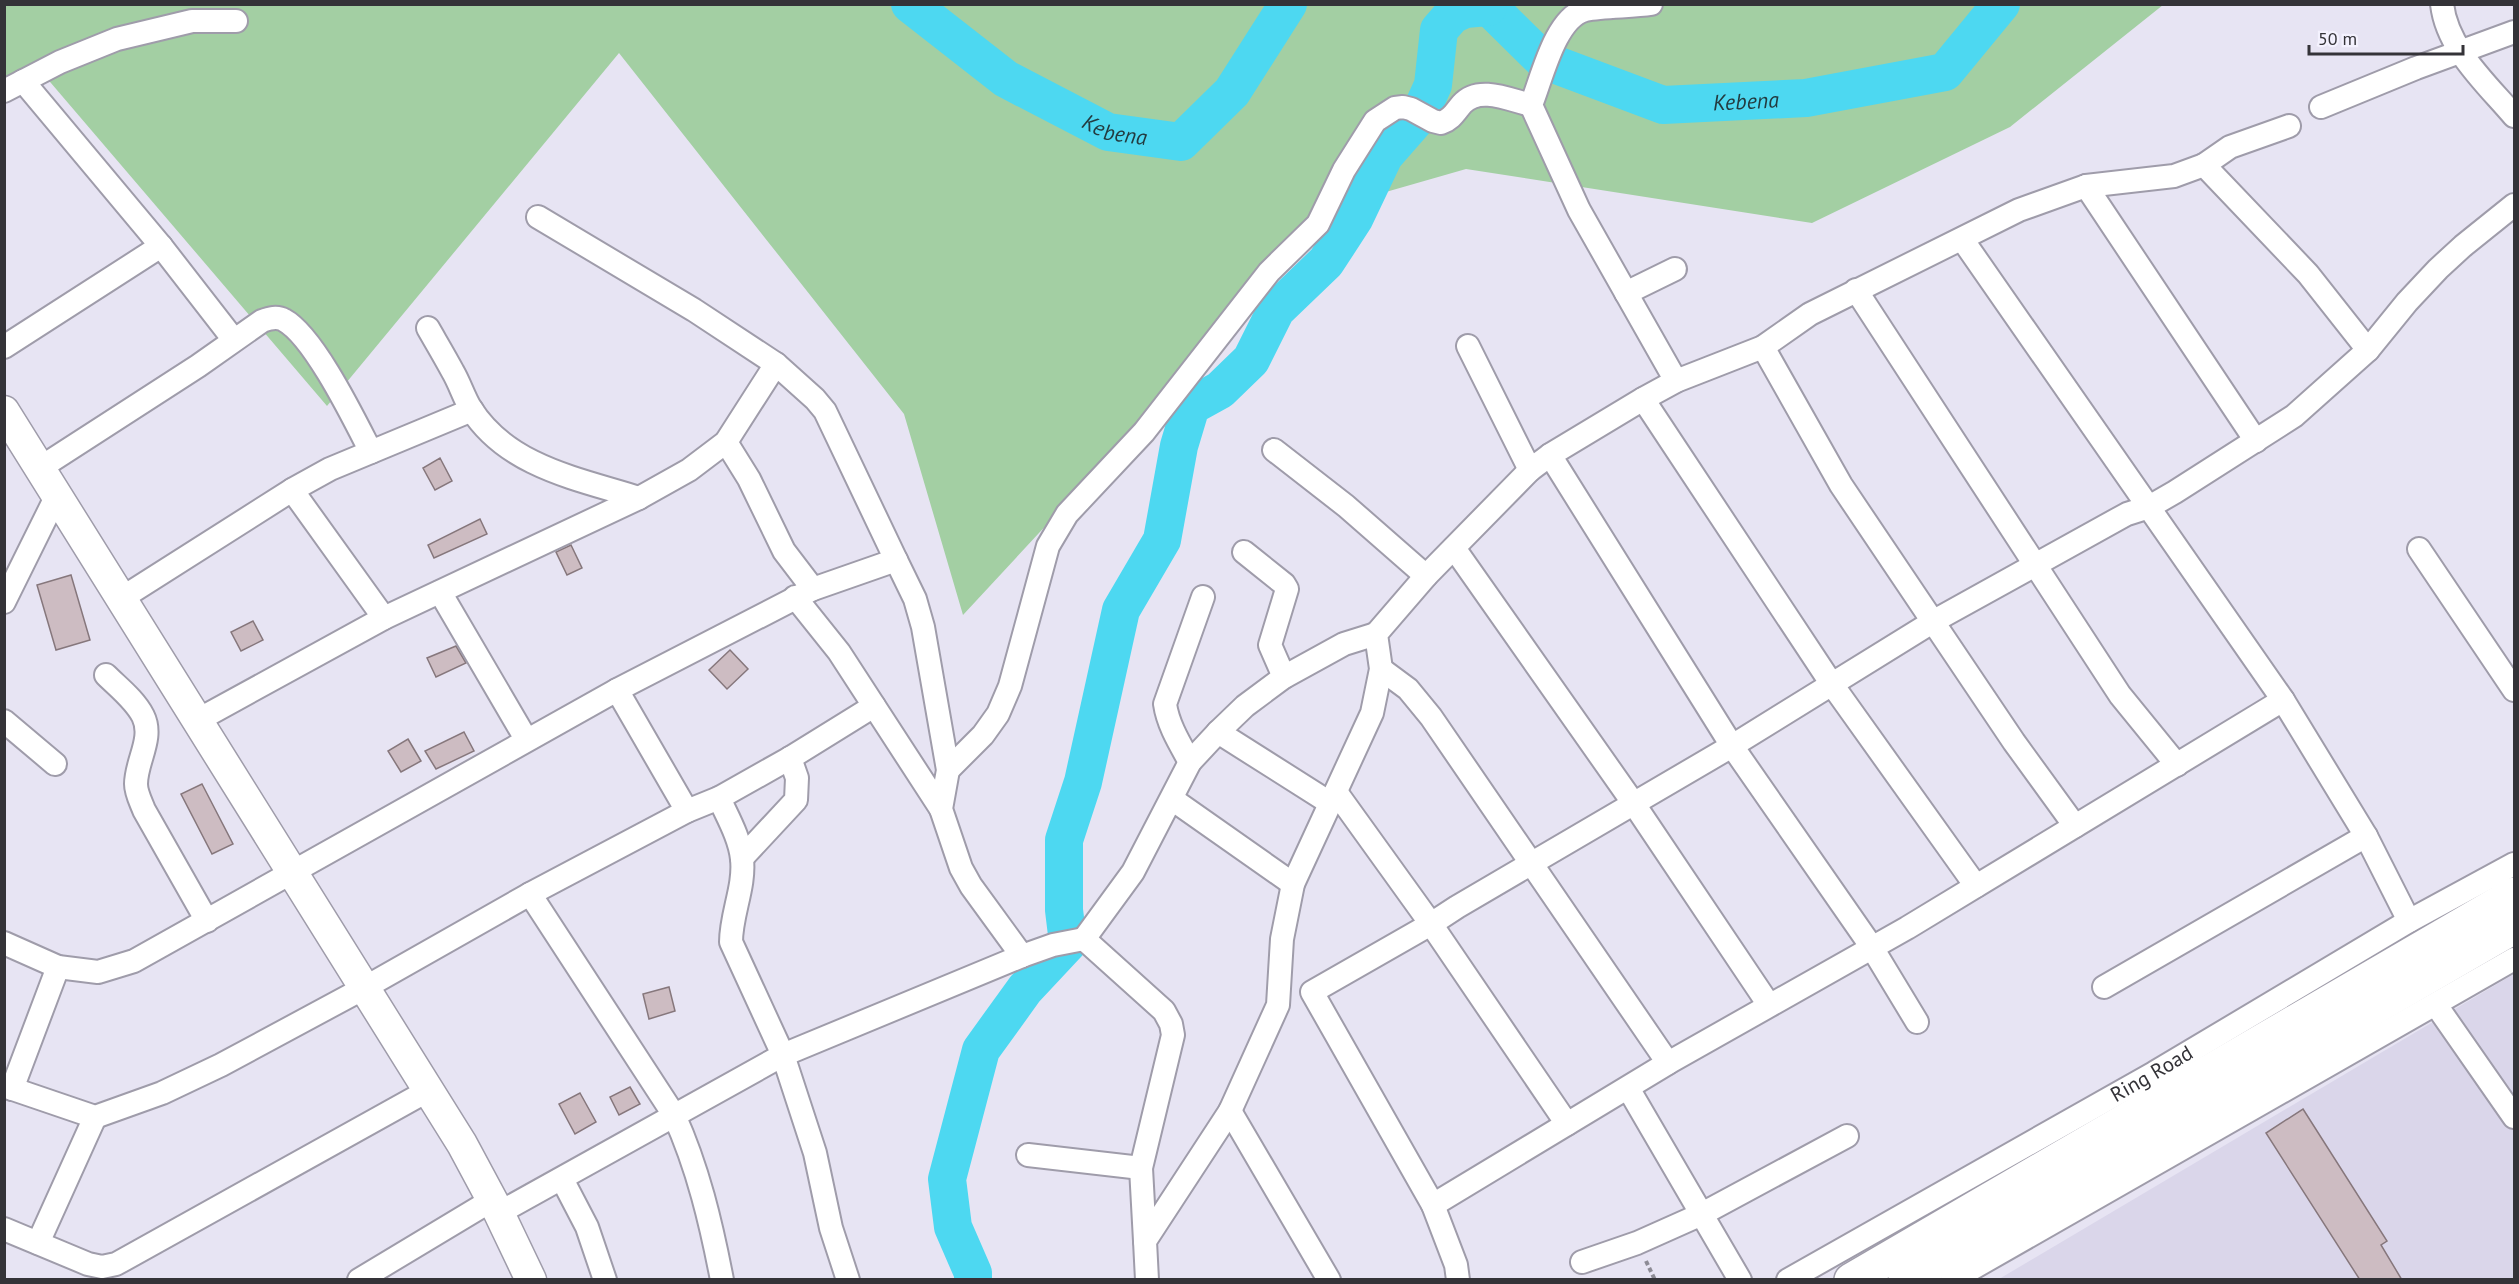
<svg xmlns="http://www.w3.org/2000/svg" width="2519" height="1284" font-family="'PT Sans',sans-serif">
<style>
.built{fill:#dad6ea}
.green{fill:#a3cfa3}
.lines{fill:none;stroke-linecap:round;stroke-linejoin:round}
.river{stroke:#4dd8f1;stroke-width:38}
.building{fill:#cdbcc2;stroke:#86777c;stroke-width:1.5}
.minor-casing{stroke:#9f9caa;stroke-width:26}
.major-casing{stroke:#9f9caa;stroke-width:33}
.highway-casing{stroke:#9f9caa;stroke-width:36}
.path{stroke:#8d8b95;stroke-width:4;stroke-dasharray:4.5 3;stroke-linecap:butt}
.minor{stroke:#fff;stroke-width:22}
.major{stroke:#fff;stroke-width:30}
.highway{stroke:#fff;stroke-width:33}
.labels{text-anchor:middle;stroke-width:6;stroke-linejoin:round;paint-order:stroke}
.street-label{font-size:21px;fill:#343338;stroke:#f4f2fe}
.water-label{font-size:22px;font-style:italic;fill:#233b40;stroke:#f4f2fe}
</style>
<rect width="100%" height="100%" fill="#e7e4f3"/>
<path class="built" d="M2514,974V1279H1999Z"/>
<path class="green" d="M5,4L2163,5L2010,127L1812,223L1466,169L1344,204L963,615L904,414L619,53L327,406L39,69L5,98Z"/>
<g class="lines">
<g class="river">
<path id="s1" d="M910,4L1006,79L1108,132L1181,142L1232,92L1288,4"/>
<path id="s2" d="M1486,4L1543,60L1663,105L1806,98L1945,72L2001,4"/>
<path d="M973,1280V1273L953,1227L947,1179L981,1050L1025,989L1068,943L1064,910V840L1083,782L1121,610L1162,540L1179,446L1191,406L1220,390L1251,360L1276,310L1326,262L1354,219L1384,156L1419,116L1433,85L1439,30L1452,15L1465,9L1488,7"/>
</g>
</g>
<path class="building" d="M440,458L452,481L435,490L423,468Z
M480,519L487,534L434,558L428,545Z
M571,545L582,568L567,575L556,552Z
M71,575L90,640L56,650L37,585Z
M253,621L263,640L241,651L231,632Z
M456,646L466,663L436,677L427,658Z
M730,650L748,669L727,689L709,670Z
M464,732L474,751L436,769L425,751Z
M408,739L421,761L401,772L388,751Z
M202,784L233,844L212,854L181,794Z
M669,987L675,1011L649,1019L643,994Z
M630,1087L640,1104L619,1115L610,1097Z
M580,1093L596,1122L575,1134L559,1104Z
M2303,1109L2387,1241L2381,1245L2402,1280H2360L2266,1133Z"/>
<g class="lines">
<g class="minor-casing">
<g id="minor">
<path d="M1651,4C1632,7 1603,6 1585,10C1555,18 1542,78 1531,105L1579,210L1676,381"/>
<path d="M2442,4C2447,49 2487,84 2514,116"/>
<path d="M23,81L161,246L234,340"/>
<path d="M4,91L60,62L117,39L192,21H236"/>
<path d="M2321,107L2416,68L2514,32"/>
<path d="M2204,165L2230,147L2289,126"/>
<path d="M2086,186L2256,441"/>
<path d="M538,217L694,310L776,364"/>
<path d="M1962,239L2283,700"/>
<path d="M1856,290L2120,695L2177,765"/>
<path d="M1626,293L1675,269"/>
<path d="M428,328C436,342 445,357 453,372C460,384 464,398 471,409C508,467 579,479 639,498"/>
<path d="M1468,346L1530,470"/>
<path d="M4,347L161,246"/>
<path d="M1763,347L1841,485L2014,742L2075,826"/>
<path d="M1643,399L1831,683L1976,886"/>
<path d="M726,442L749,479L784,551L813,589"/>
<path d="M1274,450L1346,506L1426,576"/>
<path d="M1550,455L1732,746L1871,946L1917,1022"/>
<path d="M40,468L198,366L262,321C270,318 277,316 284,320C314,336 355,421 371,452"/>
<path d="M292,490L384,618"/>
<path d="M1454,548L1634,804L1769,1005"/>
<path d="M2419,549L2514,690"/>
<path d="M1244,552L1284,584L1287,589L1270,645L1284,677"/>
<path d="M896,560L915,599L923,627L948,770L941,809L961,868L971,886L1022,956"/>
<path d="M440,592L526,739"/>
<path d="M795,597L839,652L941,809"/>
<path d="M122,598L292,490L330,469L472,410"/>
<path d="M4,602L57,495"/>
<path d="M1381,669L1408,689L1431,717L1668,1063"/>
<path d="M106,675C118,687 135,700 143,716C154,738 136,761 136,784C136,793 141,802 144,810L207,921"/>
<path d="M617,690L687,811"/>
<path d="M4,721L55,764"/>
<path d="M1218,732L1330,803"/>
<path d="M1190,762C1180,744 1168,725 1165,704L1203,597"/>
<path d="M948,770L983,735L998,714L1010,686L1048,546L1067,514L1144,432L1269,272L1318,224L1344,170L1375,121L1395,108L1403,107L1411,109L1433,121L1441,123C1452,119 1455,112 1462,104C1479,85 1510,100 1531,105"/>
<path d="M1336,792L1431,924L1567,1124"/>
<path d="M719,798C727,816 740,838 742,859C745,887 731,914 731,942L783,1055L1022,956L1053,945L1084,939"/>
<path d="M1172,799L1293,884"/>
<path d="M742,858L796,800L797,778L790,758"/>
<path d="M530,894L674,1115C698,1168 711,1223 722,1280"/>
<path d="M4,943L58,967L98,972L134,961L617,690L813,589L896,560L825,411L815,399L776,364L726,442L689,470L639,498L384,618L198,720"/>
<path d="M2104,987L2366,836"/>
<path d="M2436,1005L2514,1117"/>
<path d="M4,1086L95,1117L162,1093L221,1065L366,987L530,894L687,811L719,798L790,758L874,706"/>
<path d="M1628,1088L1740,1280"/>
<path d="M12,1089L58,967"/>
<path d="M1230,1111L1329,1280"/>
<path d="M1028,1155L1141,1168"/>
<path d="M562,1179L587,1227L605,1280"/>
<path d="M1433,1205L1668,1063L1907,928L2283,700L2366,836L2409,921"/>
<path d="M499,1213L783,1055L815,1153L831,1228L848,1280"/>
<path d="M4,1229L88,1264L102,1267L116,1264L429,1090"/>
<path d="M1145,1241L1141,1168L1173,1035L1171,1024L1164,1011L1084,939L1133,872L1190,762L1218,732L1245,706L1284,677L1344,644L1376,634"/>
<path d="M38,1243L95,1117"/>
<path d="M1582,1262L1637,1243L1702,1214L1847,1136"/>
<path d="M359,1280L492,1200"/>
<path d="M1147,1280L1145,1241L1230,1111L1278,1005L1282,939L1293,884L1372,713L1381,669L1376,634L1426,576L1530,470L1550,455L1643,399L1676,381L1763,347L1810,314L2019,210L2086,186L2174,176L2204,165L2308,274L2368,350"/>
<path d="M1458,1280L1456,1265L1433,1205L1312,992L1431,924L1457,907L1732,746L1934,621L2127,514L2149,507L2175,492L2294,416L2368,350L2407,302L2438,269L2463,246L2514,205"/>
<path id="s3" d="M1788,1280L2154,1073L2409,921L2514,864"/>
<path d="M1952,1280L2514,959"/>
</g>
</g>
<g class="major-casing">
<path id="major" d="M4,411L462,1144L499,1213L531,1280"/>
</g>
<g class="highway-casing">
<path id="highway" d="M1851,1280L2514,894
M1905,1280L2514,927"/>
</g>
<path class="path" d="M1646,1261L1655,1280"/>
<use href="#minor" class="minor"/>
<use href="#major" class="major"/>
<use href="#highway" class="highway"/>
</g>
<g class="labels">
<g class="street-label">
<text dy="7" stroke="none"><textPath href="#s3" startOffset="418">Ring Road</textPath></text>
</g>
<g class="water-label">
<text dy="8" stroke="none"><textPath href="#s2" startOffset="291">Kebena</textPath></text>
<text dy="8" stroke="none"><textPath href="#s1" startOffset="243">Kebena</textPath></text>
</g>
</g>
<rect width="2519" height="1284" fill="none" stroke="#343338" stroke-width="12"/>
<path d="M2309 45v9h154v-9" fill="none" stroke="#343338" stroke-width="3"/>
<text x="2318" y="45" font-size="18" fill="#343338" stroke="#f4f2fe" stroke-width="4.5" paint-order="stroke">50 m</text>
</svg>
